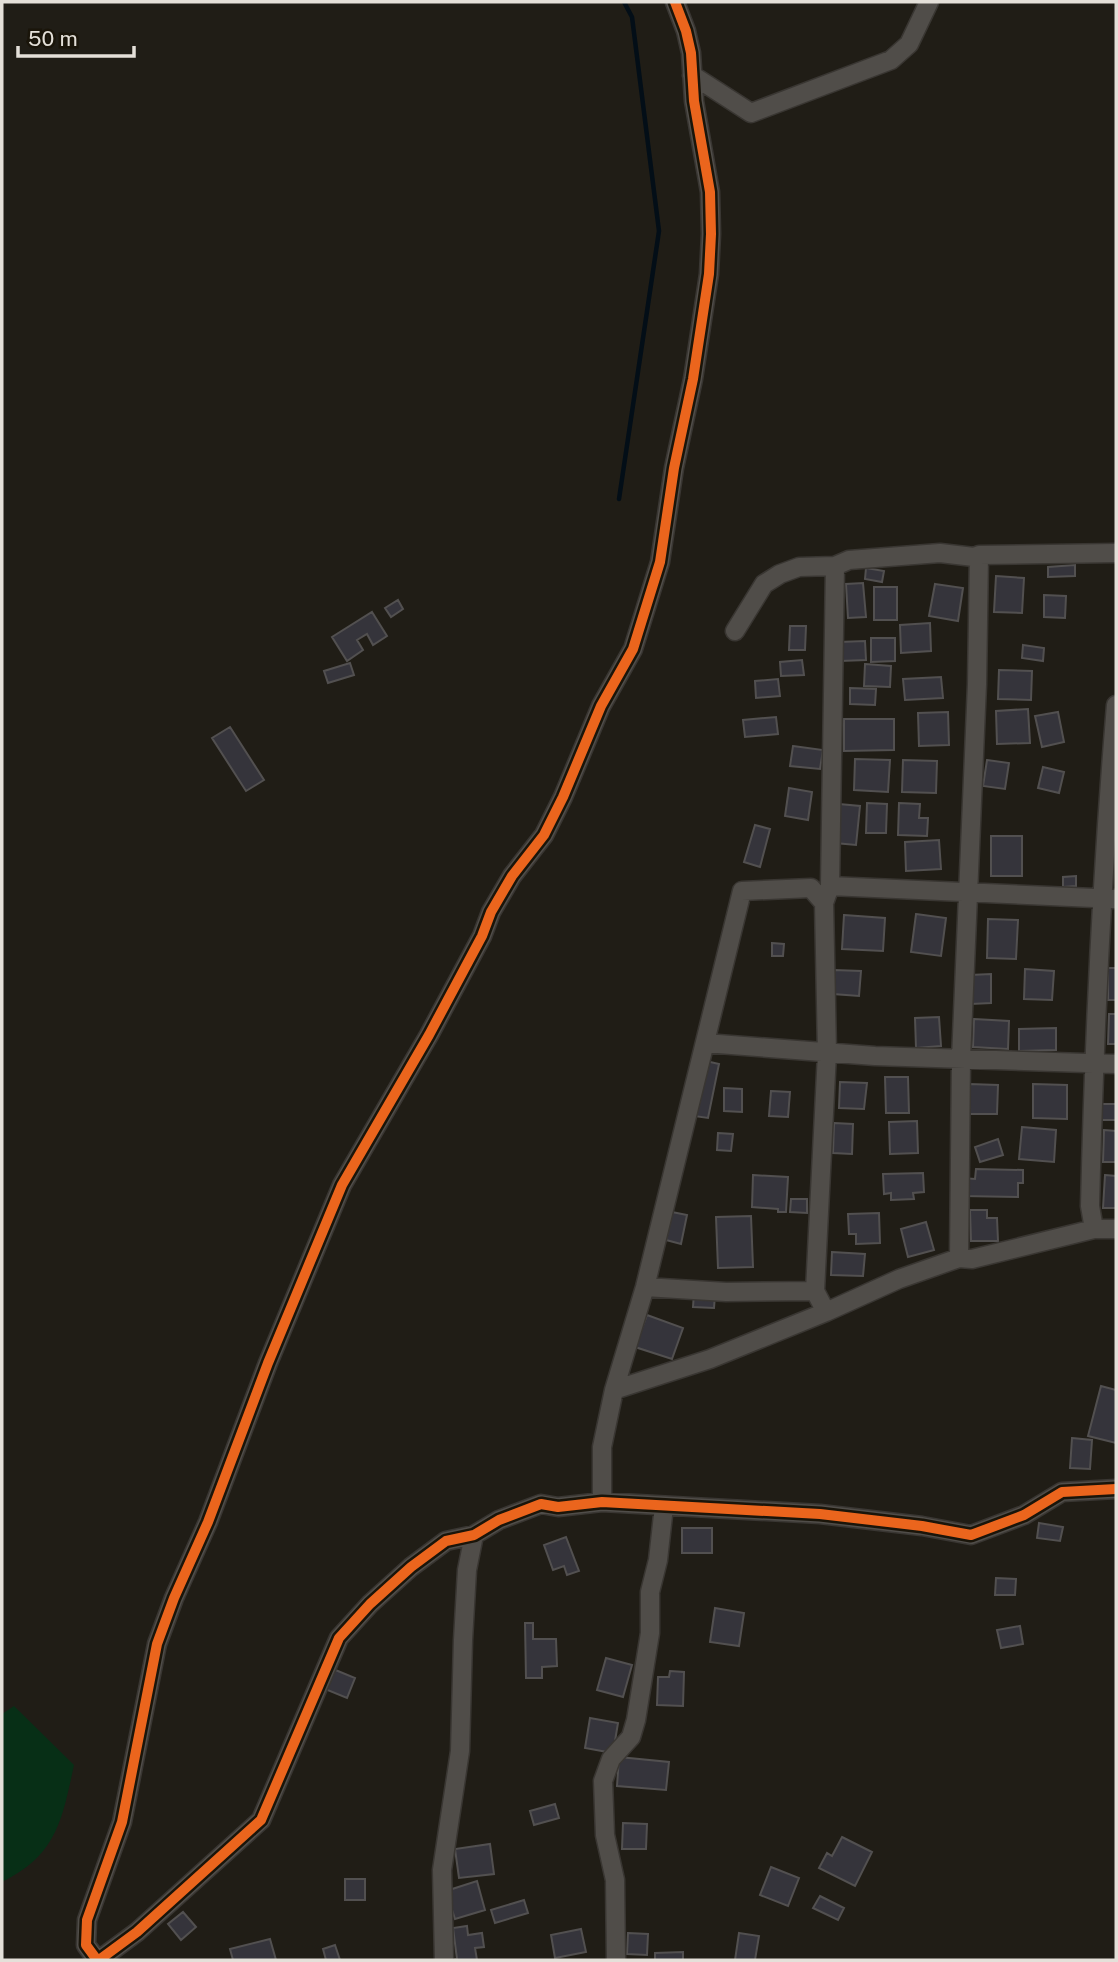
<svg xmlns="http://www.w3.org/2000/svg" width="1118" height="1962" font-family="'Public Sans',sans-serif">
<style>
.green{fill:#072f16}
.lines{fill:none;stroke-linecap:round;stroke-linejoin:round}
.stream{stroke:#030e17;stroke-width:4.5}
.building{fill:#35343b;stroke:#525050;stroke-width:2}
.minor-casing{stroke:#393632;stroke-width:21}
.minor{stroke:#504d49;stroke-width:18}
.cycleway-casing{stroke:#1a150a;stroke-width:15}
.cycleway{stroke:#eb651d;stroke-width:10}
</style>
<rect width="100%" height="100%" fill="#201d16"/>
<path class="green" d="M14,1706L74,1765C62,1820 57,1855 2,1882V1714Z"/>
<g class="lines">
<path class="stream" d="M619,499L659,231L632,17L624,2"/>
</g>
<path class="building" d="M1075,565V576L1048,577V567Z
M866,568L884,571L882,582L865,579Z
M996,576L1024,578L1022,613L994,612Z
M863,583L866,617L848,618L846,584Z
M935,584L963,588L958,621L929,616Z
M874,587H897V620H874Z
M1044,595L1066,596L1065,618L1044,617Z
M398,600L403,609L391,617L385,608Z
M372,612L387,636L373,645L367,634L357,640L363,650L347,661L332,637Z
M930,623L931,651L901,653L900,625Z
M790,626H806L805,650H789Z
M871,638H895V661L871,662Z
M865,641L866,660L840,661L839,642Z
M1023,645L1044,648L1043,661L1022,658Z
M802,660L804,675L781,676L780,662Z
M350,663L354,675L328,683L324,671Z
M865,664L891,666L890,687L864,686Z
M999,670L1032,671L1031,700L998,699Z
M941,677L943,698L905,700L903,679Z
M778,679L780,696L756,698L755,681Z
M850,688L876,689L875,705L850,704Z
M1028,709L1030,743L997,744L996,711Z
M948,712L949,745L919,746L918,713Z
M1058,712L1064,742L1042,747L1035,716Z
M776,717L778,734L745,737L743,720Z
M844,719H894V750L844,751Z
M230,727L264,780L246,791L212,738Z
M793,746L823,750L820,769L790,766Z
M855,759L890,760L888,792L854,790Z
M903,760L937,761L936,793L902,792Z
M987,760L1009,763L1005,789L983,786Z
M1043,767L1064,772L1059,793L1038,788Z
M789,788L812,792L808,820L785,816Z
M867,803L887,804L886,833H866Z
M899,803L920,804L919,818H928L927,836L898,835Z
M839,804L860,806L856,845L835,843Z
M755,825L770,829L760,867L744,862Z
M991,836H1022V876H991Z
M939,840L941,869L906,871L905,842Z
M1076,876V886L1063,887V877Z
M916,914L946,918L941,956L911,952Z
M844,915L885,918L883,951L842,949Z
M988,919L1018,920L1016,959L987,958Z
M772,943L784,944L783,956H772Z
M1108,968H1116V1000H1108Z
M1025,969L1054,971L1052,1000L1024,999Z
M834,970L861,971L859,996L833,994Z
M991,974V1003L971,1004L970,975Z
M1109,1014H1116V1044H1108Z
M939,1017L941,1046L916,1048L915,1018Z
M974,1019L1009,1021L1008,1049L973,1047Z
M1056,1028V1050L1019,1051V1029Z
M706,1061L719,1064L708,1118L694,1116Z
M885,1077H908L909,1113H886Z
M840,1082L867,1083L864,1109L839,1108Z
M969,1084L998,1085L997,1114H968Z
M1033,1084L1067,1085V1119L1033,1118Z
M724,1088L742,1089V1112L724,1111Z
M771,1091L790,1092L788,1117L769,1116Z
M1102,1104H1116V1120H1102Z
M917,1121L918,1153L890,1154L889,1122Z
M834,1123L853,1124L852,1154L833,1153Z
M1022,1127L1056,1130L1054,1162L1019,1159Z
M1104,1130L1116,1131V1162H1103Z
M718,1133L733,1134L731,1151L717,1150Z
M998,1139L1003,1155L980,1162L975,1147Z
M976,1169L1023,1170V1183H1018V1197L963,1196V1178L975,1179Z
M923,1173L924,1192L913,1193L914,1199L891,1200V1193L884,1194L883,1174Z
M753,1175L788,1177L786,1212H778V1209L752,1207Z
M1105,1175L1116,1176V1208H1103Z
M791,1199H807V1213L790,1212Z
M970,1210H987V1218H997L998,1241H971Z
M672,1212L687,1215L681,1244L666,1240Z
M879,1213L880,1243L856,1244V1234H849L848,1214Z
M751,1216L753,1267L718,1268L716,1217Z
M926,1222L934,1250L908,1257L901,1229Z
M832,1252L865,1254L863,1276L831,1275Z
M694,1293L715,1295L714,1308L693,1307Z
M647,1315L683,1328L672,1359L635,1347Z
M1101,1386L1116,1390V1443L1088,1436Z
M1072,1438L1092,1440L1090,1469L1070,1468Z
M1039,1523L1063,1527L1060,1541L1037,1538Z
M682,1528H712V1553H682Z
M566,1537L579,1571L567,1575L564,1566L553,1570L544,1545Z
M996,1578L1016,1579L1015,1595H995Z
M715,1608L744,1613L739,1646L710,1642Z
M525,1623H533V1639H556L557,1666L542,1667V1678H526Z
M1020,1626L1023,1644L1001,1648L997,1630Z
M606,1658L632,1665L623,1697L597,1690Z
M333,1669L355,1678L347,1698L325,1689Z
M670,1671L684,1672L683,1706L657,1705L658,1677H669Z
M590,1718L618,1723L613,1753L585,1748Z
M619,1757L669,1762L666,1790L617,1786Z
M555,1804L559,1818L534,1825L530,1811Z
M623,1823L647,1824L646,1849H622Z
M842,1837L872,1852L855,1886L819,1868L827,1853L832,1856Z
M490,1844L494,1874L459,1878L455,1849Z
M771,1867L799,1878L788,1906L760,1895Z
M345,1879H365V1900H345Z
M477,1881L485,1910L455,1919L446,1891Z
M820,1896L844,1908L838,1920L813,1908Z
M524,1900L528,1913L495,1923L491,1910Z
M183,1912L196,1927L181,1940L168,1924Z
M467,1926L468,1935L482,1933L484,1947L475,1948L477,1960H450L457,1959L453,1928Z
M581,1929L586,1952L555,1958L551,1935Z
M628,1933L648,1934L647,1955L627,1954Z
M739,1933L759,1936L755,1960H735Z
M270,1939L276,1960H233L230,1949Z
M335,1945L340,1960H326L323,1949Z
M683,1952V1960H655V1953Z"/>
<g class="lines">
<g class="minor-casing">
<path id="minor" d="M692,75L751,113L891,60L909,44L929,2
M979,555L977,684L961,1059L959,1258L972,1259L1094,1229H1116
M735,631L764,584L780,574L799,567L835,566L849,560L940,553L974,557L979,555L1116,553
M830,886L1116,899
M824,903L830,886L835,566
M705,1043L875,1056L1116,1064
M1094,1229L1090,1206C1094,1039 1102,872 1116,705
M645,1287L726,1292L815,1291
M614,1390L710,1359L826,1312L899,1279L959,1258
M602,1502V1447L614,1390L645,1287L742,891L811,888L824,903L827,1053L815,1291L826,1312
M97,1960L86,1945L87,1920L122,1822L157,1644L174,1598L208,1522L268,1363L342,1185L429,1035L482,936L491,912L512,876L544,835L563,797L601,706L633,649L660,562L674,468L693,379L709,274L711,234L710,192L694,101L691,53L686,31L675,2
M99,1960L137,1932L261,1820L339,1638L370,1604L411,1567L446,1541L474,1535L499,1520L541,1504L558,1507L602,1502L820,1514L922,1526L971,1535L1024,1515L1062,1492L1116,1489
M444,1960L442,1870L460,1751L463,1640L467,1570L474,1535
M616,1960L615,1880L605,1835L603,1781L611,1759L631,1737L636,1720L650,1633V1592L658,1560L664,1506"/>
</g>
<use href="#minor" class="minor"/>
<g class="cycleway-casing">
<path id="cycleway" d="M97,1960L86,1945L87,1920L122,1822L157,1644L174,1598L208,1522L268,1363L342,1185L429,1035L482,936L491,912L512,876L544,835L563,797L601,706L633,649L660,562L674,468L693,379L709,274L711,234L710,192L694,101L691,53L686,31L675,2
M99,1960L137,1932L261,1820L339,1638L370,1604L411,1567L446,1541L474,1535L499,1520L541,1504L558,1507L602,1502L820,1514L922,1526L971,1535L1024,1515L1062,1492L1116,1489"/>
</g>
<use href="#cycleway" class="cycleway"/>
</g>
<rect width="1118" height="1962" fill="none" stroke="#e4e0d9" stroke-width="7"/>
<path d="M18 46v10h116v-10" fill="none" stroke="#e4e0d9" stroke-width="3.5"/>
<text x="28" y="46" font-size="21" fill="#e4e0d9" stroke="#1a150a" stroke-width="5" paint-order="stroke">50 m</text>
</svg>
